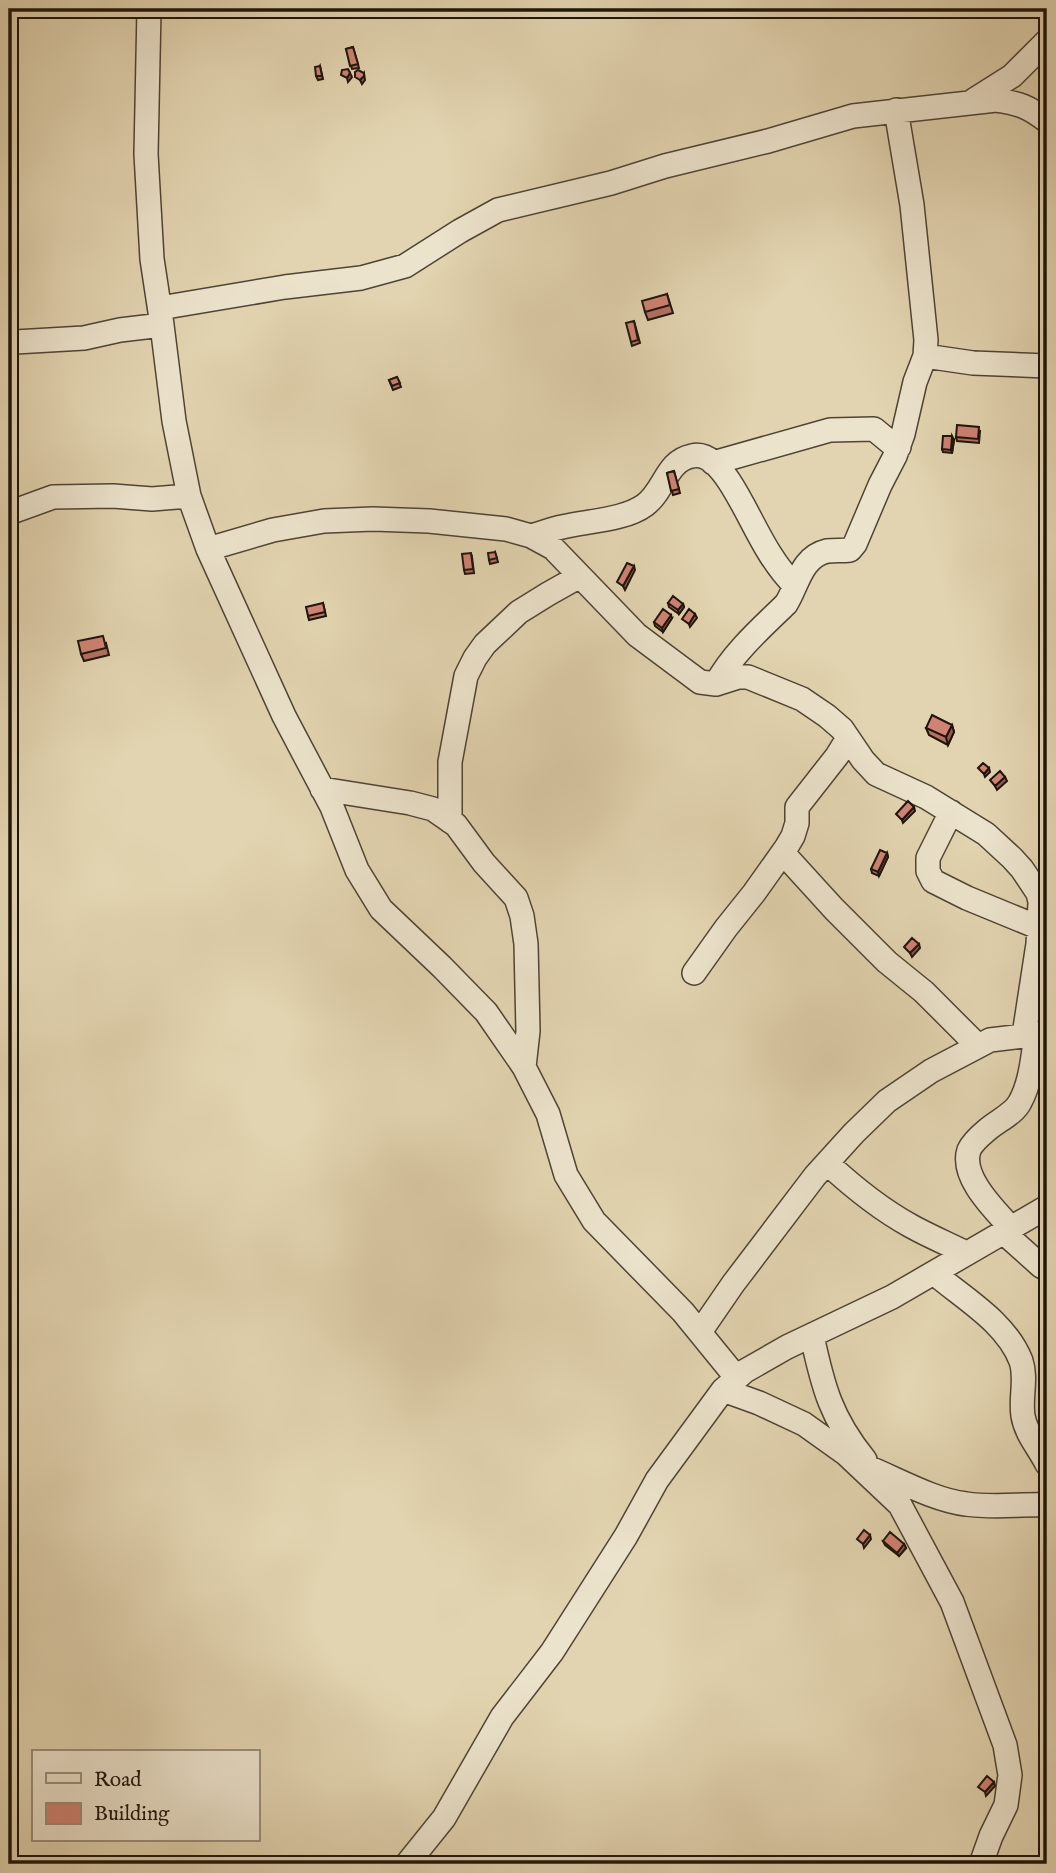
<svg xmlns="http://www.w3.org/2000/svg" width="1056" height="1873" font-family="'IM FELL English',serif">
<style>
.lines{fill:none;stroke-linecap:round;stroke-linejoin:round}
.minor-casing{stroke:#4f4435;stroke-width:26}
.minor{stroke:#ece3cc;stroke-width:23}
.wall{fill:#b37164;stroke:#1e140c;stroke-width:2}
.shaded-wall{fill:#925c51;stroke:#1e140c;stroke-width:2}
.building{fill:#d08374;stroke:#1e140c;stroke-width:2}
</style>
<rect width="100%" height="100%" fill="#e2d4b0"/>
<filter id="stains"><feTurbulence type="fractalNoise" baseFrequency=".00286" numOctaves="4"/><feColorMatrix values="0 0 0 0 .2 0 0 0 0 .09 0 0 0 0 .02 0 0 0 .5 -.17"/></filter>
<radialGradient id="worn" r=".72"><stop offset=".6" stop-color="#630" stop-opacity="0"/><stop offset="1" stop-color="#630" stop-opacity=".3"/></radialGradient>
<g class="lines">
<g class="minor-casing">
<path id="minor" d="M149,9L146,154L152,259L162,325L174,421L189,496L208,549L284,716L332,807L357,870L381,909L442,967L486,1012L524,1067L548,1114L566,1175L594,1221L683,1312L736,1377
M974,100L1012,76L1047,41
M160,308L285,287L361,278L405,266L460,231L498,210L611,183L665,166L768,141L853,116L996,100C1019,103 1029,107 1047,121
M9,340L15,342L84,338L120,330L162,325
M925,356L973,363L1047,366
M713,463L830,430L874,429L891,443L899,447
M9,513L53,497L113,496L152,499L189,496
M531,536C542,533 552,529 562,527C587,521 625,520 645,505C665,490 666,461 692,456C708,452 721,469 729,481C752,516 764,555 795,586
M208,549L273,530L324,521L373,519L429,521L506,529L531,536L553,548L637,635L700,682L716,684L738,677H748L802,699L827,716L842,729L863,760L876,774L926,797L986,834L1012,858L1022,869L1038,893L1040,902L1038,944L1024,1035
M716,684C732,654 761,628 786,604C798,585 801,557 827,551C835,550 842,551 850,550L855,544L880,485L895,456L903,434L915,382L925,356L926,340L912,205L896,110
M322,789L410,803L433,809L456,825L484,863L516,898L522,916L526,944L528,1031L524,1067
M951,812L928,858V871L933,881L967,898L1040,928
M450,821V762L466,676L475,658L485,644L519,612L548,594L580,576
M783,853L834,909L887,962L924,992L978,1046
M694,973L726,928L754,893L786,848L793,836L797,823V807L837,756L848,738
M827,1163C853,1187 880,1209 911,1226C929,1236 948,1244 966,1253
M1011,1228C995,1210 960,1177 969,1150C972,1143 981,1135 987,1130C997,1121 1014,1114 1020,1102C1031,1082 1033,1056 1036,1034
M1003,1232L1041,1266L1047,1269
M934,1273C964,1299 1006,1322 1021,1361C1027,1379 1020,1397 1023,1416C1026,1434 1039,1448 1047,1464
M700,1332L733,1284L815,1176L854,1133L887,1101L931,1071L990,1040L1047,1033
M812,1336C823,1387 831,1418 865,1460
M723,1390L759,1403L804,1424L846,1454L900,1505L952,1602L1005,1745L1010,1775L1006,1805L991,1836L981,1864
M865,1466C897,1479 933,1500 966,1504C993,1508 1020,1504 1047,1505
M407,1864L444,1818L502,1717L552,1652L626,1536L657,1480L723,1390L745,1371L787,1347L892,1297L1047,1207"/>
</g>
<use href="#minor" class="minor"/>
</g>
<path class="wall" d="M353,47L359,68L352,69L346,49Z
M320,66L323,79L318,80L316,76Z
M667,294L673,313L648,320L645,312Z
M634,321L640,343L632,346L631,342Z
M397,377L401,387L393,390L389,380Z
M980,431L979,443L957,441L956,437Z
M954,440L952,453L943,452L942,449Z
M674,471L680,493L673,495L667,473Z
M495,552L498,562L490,564L489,560Z
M472,557L474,573L465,574L464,570Z
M323,603L326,616L309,620L308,616Z
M668,603L683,604L684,607L679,614L669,607Z
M672,618L663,632L655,626L654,622Z
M106,643L109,655L84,661L81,654Z
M952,725L954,732L948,745L929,735L926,728Z
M887,853L888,857L879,876L872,873L871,869Z
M883,1541L904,1544L906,1548L899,1556L885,1545Z"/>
<path class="shaded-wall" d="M350,73L352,77L348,82L347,78Z
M364,73L365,80L362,84L360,80Z
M952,436L954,440L952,453L951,450Z
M634,566L635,570L625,590L623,586Z
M683,604L684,607L679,614L678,610Z
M695,614L697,618L690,627L689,624Z
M671,615L672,618L663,632L662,628Z
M952,725L954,732L948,745L946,737Z
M989,768L990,772L985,777L984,774Z
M1005,777L1007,781L997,790L995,786Z
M914,807L915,811L903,823L902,820Z
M887,853L888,857L879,876L878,872Z
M1047,862V867L1044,869L1043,865Z
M919,944L920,948L912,957L910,953Z
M870,1535L871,1539L864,1548L863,1544Z
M904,1544L906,1548L899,1556L897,1553Z
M994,1782L995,1786L986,1796L985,1792Z"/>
<path class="building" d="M353,47L358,64L350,66L346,49Z
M320,66L322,76H316L315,67Z
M348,69L350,73L347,78L341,75L342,70Z
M358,70L364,73V76L360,80L355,77V72Z
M667,294L670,305L645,312L642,301Z
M634,321L638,340L631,342L626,323Z
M397,377L400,383L392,386L389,380Z
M957,425L979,427L978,439L956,437Z
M943,436H952L951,450L942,449Z
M674,471L679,489L671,491L667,473Z
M495,552L497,558L489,560L488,553Z
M471,553L473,569L464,570L462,554Z
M627,563L634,566L623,586L617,582Z
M673,596L683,604L678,610L668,603Z
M323,603L325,612L308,616L306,607Z
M663,609L671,615L662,628L654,622Z
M689,609L695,614L689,624L682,619Z
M103,636L106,648L81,654L78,641Z
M932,715L952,725L946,737L926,728Z
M983,763L989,768L984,774L978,768Z
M1000,771L1005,777L995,786L990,780Z
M908,801L914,807L902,820L896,814Z
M880,850L887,853L878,872L871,869Z
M1041,857H1044L1047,859V862L1043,865L1040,862Z
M912,938L919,944L910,953L904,947Z
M864,1530L870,1535L863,1544L857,1539Z
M890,1532L904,1544L897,1553L883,1541Z
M987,1776L994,1782L985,1792L978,1787Z"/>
<rect width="1056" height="1873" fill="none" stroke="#e2d4b0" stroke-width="35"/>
<rect x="10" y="10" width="1035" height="1852" fill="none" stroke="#1e140c" stroke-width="3.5"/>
<rect x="18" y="18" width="1021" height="1838" fill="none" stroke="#1e140c" stroke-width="2"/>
<rect x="32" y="1750" width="228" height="91" fill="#ece3cc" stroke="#9a907f" stroke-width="2"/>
<rect x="46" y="1773" width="35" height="10" fill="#ece3cc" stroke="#9a907f" stroke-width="2"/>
<text x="94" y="1786" font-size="21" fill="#1e140c">Road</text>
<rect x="46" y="1803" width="35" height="21" fill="#d08374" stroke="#9a907f" stroke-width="2"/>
<text x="94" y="1820" font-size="21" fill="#1e140c">Building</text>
<rect width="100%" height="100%" filter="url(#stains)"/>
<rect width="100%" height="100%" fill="url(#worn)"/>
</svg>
